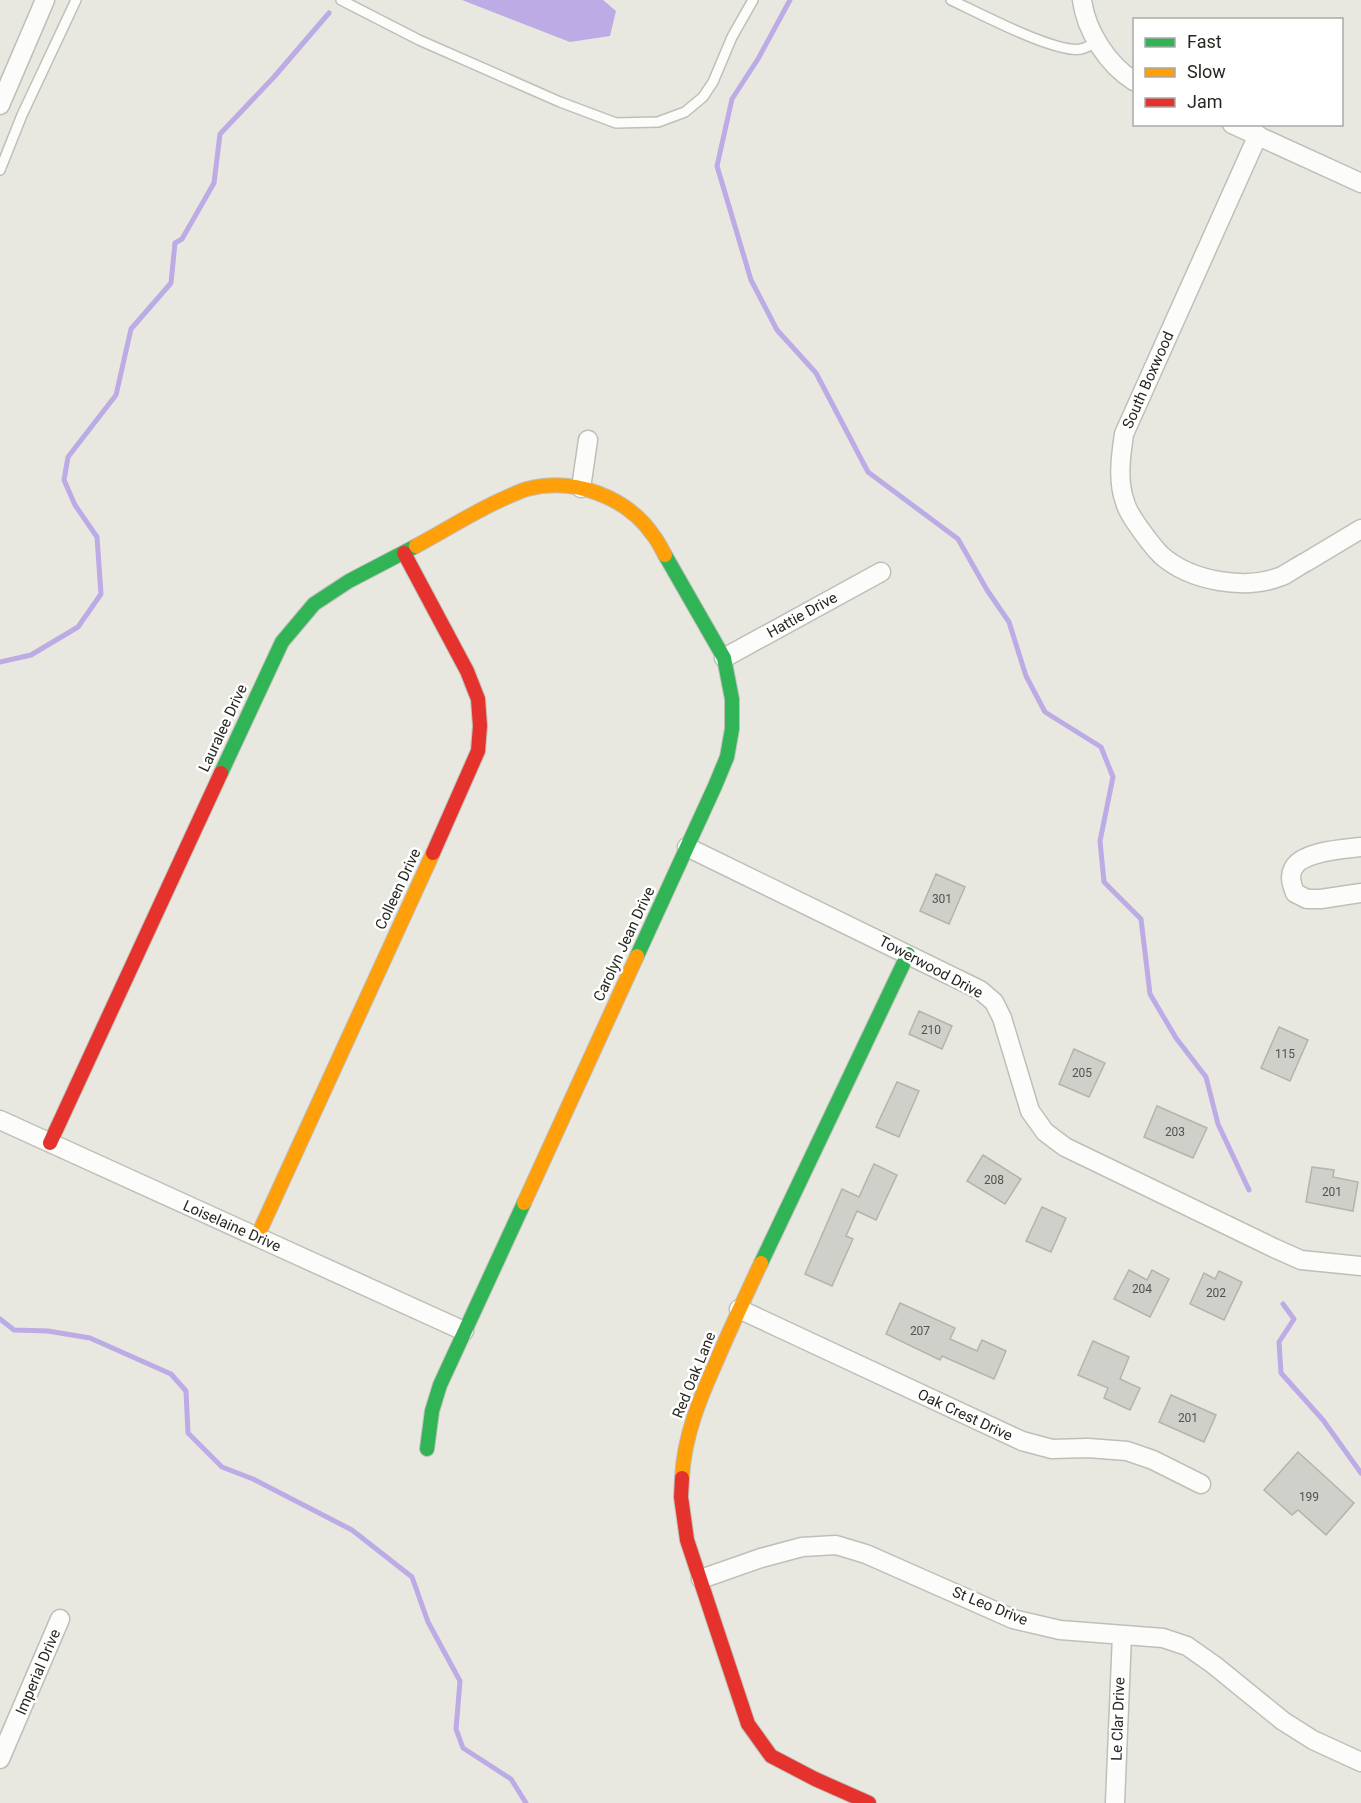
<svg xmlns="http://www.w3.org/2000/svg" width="1361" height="1803" font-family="Roboto,sans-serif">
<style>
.water{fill:#bcabe4}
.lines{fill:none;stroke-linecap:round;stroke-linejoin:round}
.stream{stroke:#bcabe4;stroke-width:5}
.building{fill:#d0d0ca;stroke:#b4b4ad;stroke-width:1.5}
.lane-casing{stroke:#bfbfba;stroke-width:12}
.street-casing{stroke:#bfbfba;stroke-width:21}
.fast-casing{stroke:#bfbfba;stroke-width:16}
.slow-casing{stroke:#bfbfba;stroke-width:16}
.jam-casing{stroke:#bfbfba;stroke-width:16}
.lane{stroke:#fcfcfa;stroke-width:9}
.street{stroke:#fcfcfa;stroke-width:18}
.fast{stroke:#30b455;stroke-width:14}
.slow{stroke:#ff9f0a;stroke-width:14}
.jam{stroke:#e5322d;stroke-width:14}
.labels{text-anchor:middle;stroke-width:5;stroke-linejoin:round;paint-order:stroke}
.number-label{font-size:12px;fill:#53534d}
.street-label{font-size:15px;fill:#282822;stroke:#fff}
</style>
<rect width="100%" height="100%" fill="#e8e8e0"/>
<path class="water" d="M462,0H603L616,11L610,36L570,42Z"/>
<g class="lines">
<path class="stream" d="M790,0L758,59L732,99L717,166L751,280L777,330L816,373L868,472L958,539L987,590L1009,622L1026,676L1045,712L1101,747L1113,777L1100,841L1104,882L1141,919L1150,994L1176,1038L1206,1077L1218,1124L1249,1190
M0,662L31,655L78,627L101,594L97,537L75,505L64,480L68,457L116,395L131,329L171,283L175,243L182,239L214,183L220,134L274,77L329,13
M1283,1304L1294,1319L1279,1342L1281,1373L1323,1420L1361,1473
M0,1319L14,1330L48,1331L90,1338L171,1374L186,1391L188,1433L222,1467L253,1479L352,1530L412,1577L428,1622L460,1681L456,1729L463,1748L511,1779L526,1803"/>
</g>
<path class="building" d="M936,874L965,887L949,924L920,911Z
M919,1011L952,1026L942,1049L909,1034Z
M1279,1027L1308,1040L1290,1081L1261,1068Z
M1074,1049L1105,1063L1089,1097L1059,1084Z
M897,1082L919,1091L899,1137L876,1127Z
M1157,1106L1207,1128L1193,1158L1144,1137Z
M983,1155L1021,1179L1005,1204L967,1181Z
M874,1164L897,1175L876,1220L857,1211L846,1236L853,1239L832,1286L805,1274L842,1189L859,1197Z
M1312,1167L1334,1170L1333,1177L1358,1182L1353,1211L1306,1202Z
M1042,1207L1066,1218L1051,1252L1026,1241Z
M1129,1270L1147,1280L1152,1270L1169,1279L1150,1317L1114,1299Z
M1219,1271L1242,1282L1224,1320L1190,1304L1204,1273L1215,1279Z
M900,1303L955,1328L950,1339L977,1351L982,1340L1006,1351L994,1379L942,1356L940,1360L886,1334Z
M1093,1341L1129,1357L1120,1379L1140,1388L1130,1410L1104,1398L1108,1388L1078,1375Z
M1171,1395L1216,1415L1204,1442L1159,1422Z
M1298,1452L1354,1503L1326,1535L1298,1510L1292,1515L1264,1490Z"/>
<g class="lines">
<g class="lane-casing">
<path id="lane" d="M341,0L419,40L560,102L616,123L658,122L685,112L703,97L713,82L732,37L753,0
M951,0C977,12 1056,54 1081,49C1086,48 1093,44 1098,42
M0,170L22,115L76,0"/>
</g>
<g class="street-casing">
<path id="street" d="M1082,0C1086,31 1108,65 1134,81
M0,105L45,0
M1232,124L1361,183
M1258,135L1124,434C1121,455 1117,480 1125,502C1127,510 1133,519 1138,526C1145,536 1152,546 1161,555C1190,581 1245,591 1282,576C1290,572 1298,566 1306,562C1324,551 1343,540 1361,529
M581,488L588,440
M724,658L881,572
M687,847L980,990L994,1002L1002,1018L1030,1111L1045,1132L1065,1147L1274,1248L1301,1260L1361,1266
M1361,847C1344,849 1301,851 1293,869C1289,877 1292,885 1295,893L1307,899H1321L1361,893
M0,1120L464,1331
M739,1309L1022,1441L1052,1449L1088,1448L1127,1451L1153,1460L1201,1484
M701,1579L761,1558L802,1547L836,1545L866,1554L1013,1619L1060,1630L1163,1638L1187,1646L1214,1665L1283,1721L1313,1740L1361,1762
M0,1759L60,1619
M1115,1803L1122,1635"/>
</g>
<g class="fast-casing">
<path id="fast" d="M221,773L282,642L314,604L349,581L416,546
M637,956L715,786L727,757L732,729V699L724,658L665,555
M761,1263L908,954
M427,1449L432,1411L440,1385L524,1203"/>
</g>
<g class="slow-casing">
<path id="slow" d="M416,546C446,530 475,511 505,498C512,495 520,491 527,489C573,477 626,496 653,535C658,541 661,548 665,555
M524,1203L637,956
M257,1237L433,853
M682,1478C684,1436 700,1398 717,1360C731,1327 746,1295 761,1263"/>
</g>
<g class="jam-casing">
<path id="jam" d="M404,553L467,671L478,699L480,726L478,751L433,853
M50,1143L221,773
M682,1478L681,1497L687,1540L748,1724L771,1756L815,1779L869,1803"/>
</g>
<use href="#lane" class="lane"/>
<use href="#street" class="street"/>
<use href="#fast" class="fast"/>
<use href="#slow" class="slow"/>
<use href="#jam" class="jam"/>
</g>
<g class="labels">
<g class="number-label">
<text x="942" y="903">301</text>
<text x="931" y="1034">210</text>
<text x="1285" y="1058">115</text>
<text x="1082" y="1077">205</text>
<text x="1175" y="1136">203</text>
<text x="994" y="1184">208</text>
<text x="1332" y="1196">201</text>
<text x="1142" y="1293">204</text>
<text x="1216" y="1297">202</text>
<text x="920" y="1335">207</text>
<text x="1188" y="1422">201</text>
<text x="1309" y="1501">199</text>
</g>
<g class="street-label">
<text transform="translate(1148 380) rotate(-66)" y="5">South Boxwood</text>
<text transform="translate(802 615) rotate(-29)" y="5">Hattie Drive</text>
<text transform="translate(223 728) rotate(-65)" y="5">Lauralee Drive</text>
<text transform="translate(398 889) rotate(-65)" y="5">Colleen Drive</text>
<text transform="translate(624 944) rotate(-65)" y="5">Carolyn Jean Drive</text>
<text transform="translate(931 967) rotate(28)" y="5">Towerwood Drive</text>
<text transform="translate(232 1226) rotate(24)" y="5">Loiselaine Drive</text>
<text transform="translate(694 1375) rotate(-68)" y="5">Red Oak Lane</text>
<text transform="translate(965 1415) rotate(25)" y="5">Oak Crest Drive</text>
<text transform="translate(990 1606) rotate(22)" y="5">St Leo Drive</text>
<text transform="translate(38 1672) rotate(-67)" y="5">Imperial Drive</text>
<text transform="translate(1118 1719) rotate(-88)" y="5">Le Clar Drive</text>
</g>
</g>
<rect x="1133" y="18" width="210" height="108" fill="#ffffff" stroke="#a9a9a7" stroke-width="1.5"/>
<rect x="1145" y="38" width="30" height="9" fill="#30b455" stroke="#a9a9a7" stroke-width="1.5"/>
<text x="1187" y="48" font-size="18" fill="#282822">Fast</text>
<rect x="1145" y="68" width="30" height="9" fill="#ff9f0a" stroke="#a9a9a7" stroke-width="1.5"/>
<text x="1187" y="78" font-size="18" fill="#282822">Slow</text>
<rect x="1145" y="98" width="30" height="9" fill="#e5322d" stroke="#a9a9a7" stroke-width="1.5"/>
<text x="1187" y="108" font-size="18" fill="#282822">Jam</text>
</svg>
